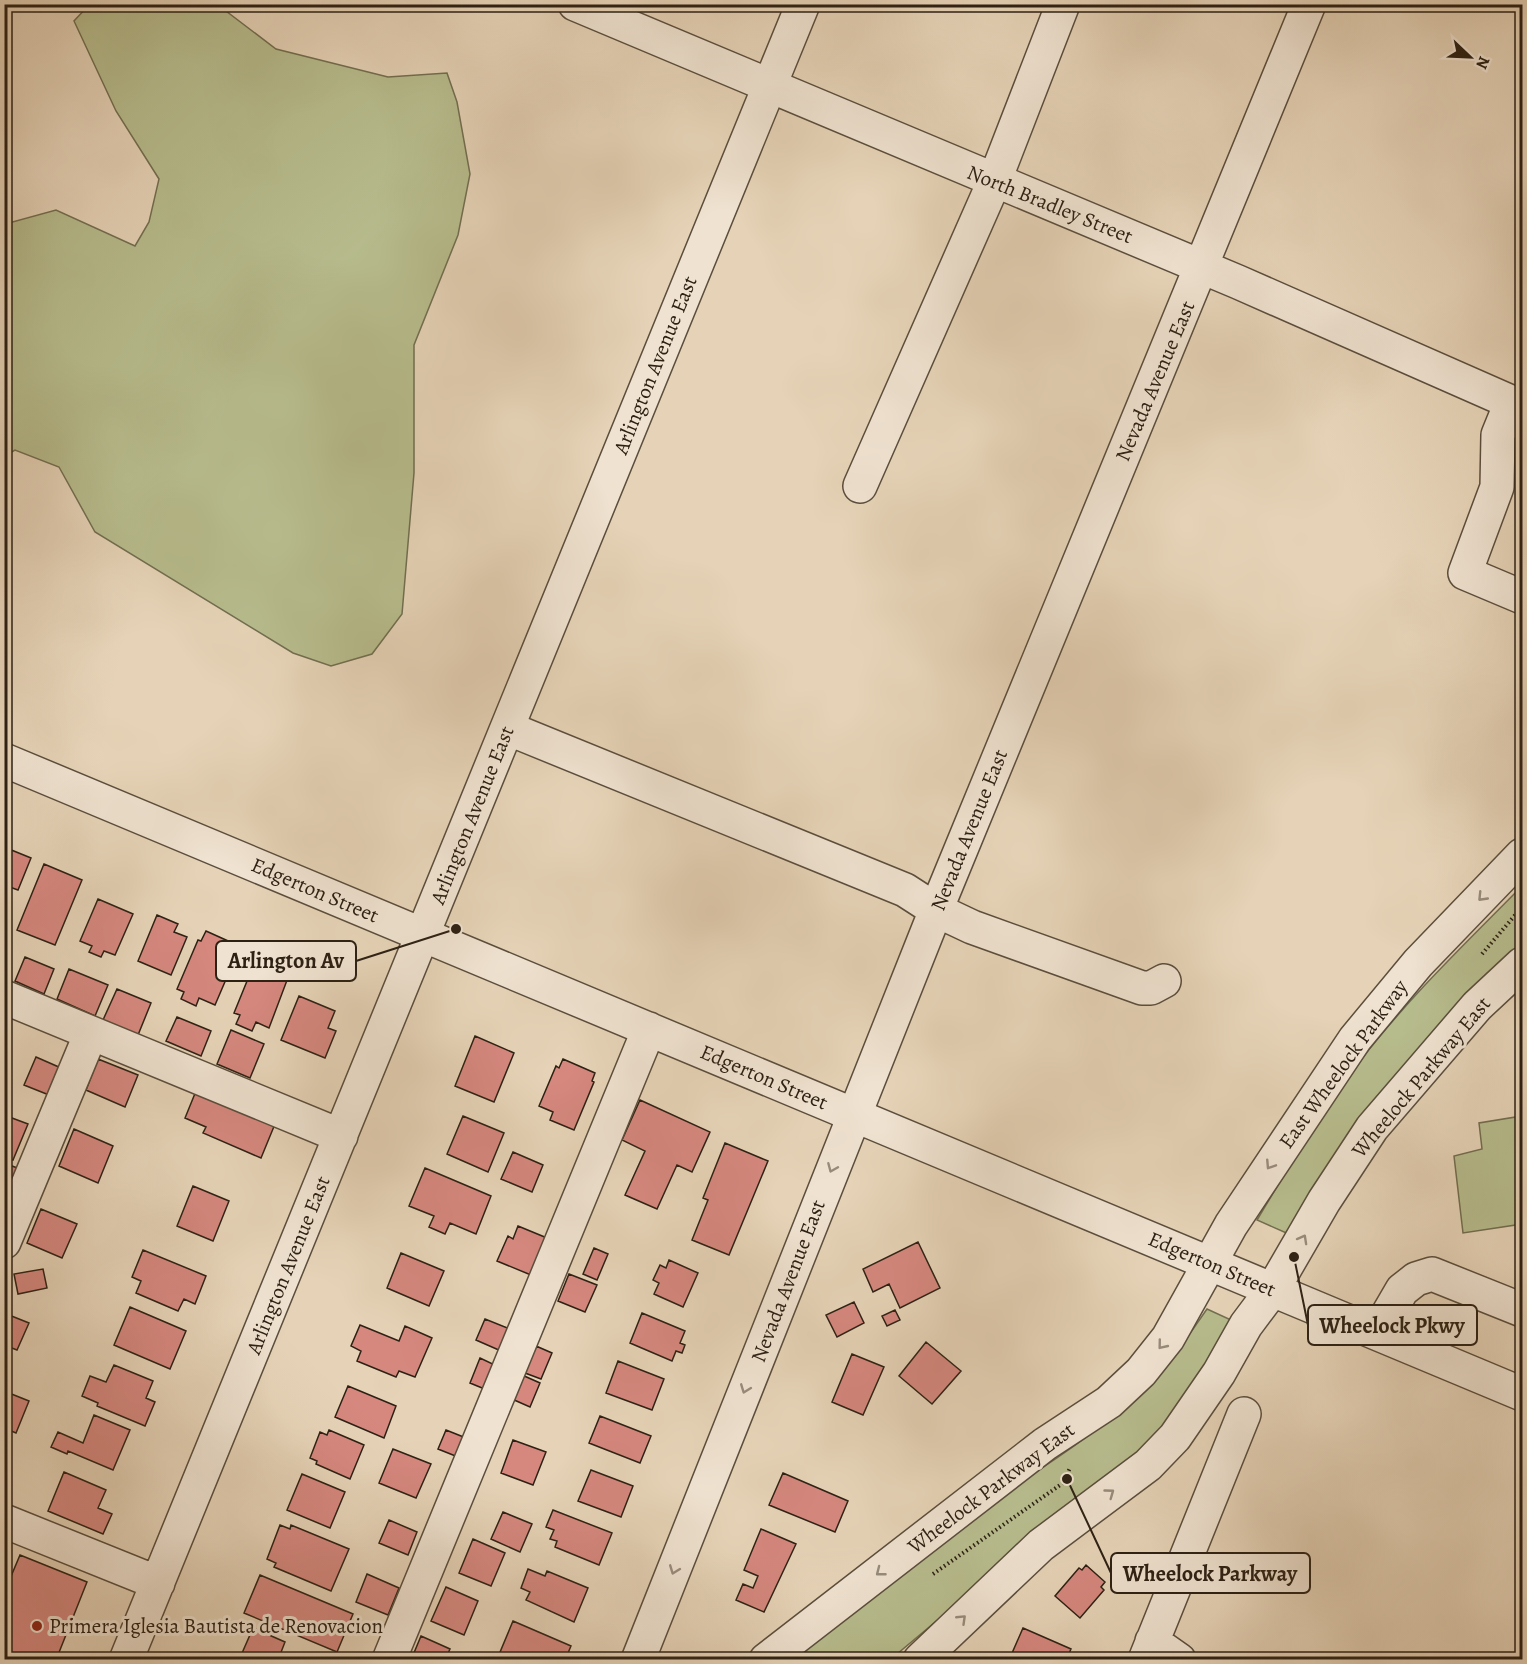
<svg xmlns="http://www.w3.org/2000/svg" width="1527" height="1664" font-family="Alegreya,serif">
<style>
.green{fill:#b7bc8d;stroke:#726e50;stroke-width:1.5}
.building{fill:#d6887f;stroke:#2d2114;stroke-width:1.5}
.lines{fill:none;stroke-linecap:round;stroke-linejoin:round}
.minor-casing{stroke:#5b4e3d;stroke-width:36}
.path{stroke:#2d2114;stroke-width:4;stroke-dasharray:1.5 3;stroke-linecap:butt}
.minor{stroke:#efe2d0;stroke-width:33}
.oneway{stroke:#988b7b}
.poi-dot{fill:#8f2418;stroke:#efe2d0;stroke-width:2}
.labels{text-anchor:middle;stroke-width:6;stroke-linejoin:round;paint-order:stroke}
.street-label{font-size:21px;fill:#2d2114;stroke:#efe2d0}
.poi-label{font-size:21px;fill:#2d2114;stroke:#efe2d0;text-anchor:start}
.leader{fill:none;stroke:#2d2114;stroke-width:2}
.callout-dot{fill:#2d2114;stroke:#efe2d0;stroke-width:2}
.callout{fill:#efe2d0;stroke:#2d2114;stroke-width:2}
.callout-label{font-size:22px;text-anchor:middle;font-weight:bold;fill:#2d2114}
</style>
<rect width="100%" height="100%" fill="#e6d3b7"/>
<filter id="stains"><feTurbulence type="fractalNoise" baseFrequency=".00333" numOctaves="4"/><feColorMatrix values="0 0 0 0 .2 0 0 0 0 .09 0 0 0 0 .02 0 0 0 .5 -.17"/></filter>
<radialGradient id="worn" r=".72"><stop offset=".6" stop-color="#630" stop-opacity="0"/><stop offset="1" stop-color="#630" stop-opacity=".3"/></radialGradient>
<path class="green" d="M89,5H218L276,49L388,77L447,73L457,102L470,174L458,235L414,345V473L402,614L372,654L331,666L293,653L95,532L59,467L15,450L5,456V224L56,210L135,246L149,222L159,179L116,111L74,21Z
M1522,886V954L1291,1235L1257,1220C1290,1165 1323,1110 1361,1060C1409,997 1467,942 1522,886Z
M1522,1116V1224L1463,1233L1454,1156L1482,1149L1479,1123Z
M1207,1309L1242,1325L1190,1409L891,1659L793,1660L1009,1489C1064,1455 1119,1417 1163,1369C1179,1351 1193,1329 1207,1309Z"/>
<path class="building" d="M4,847L31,858L18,890L4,885Z
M44,864L82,880L55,945L17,930Z
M98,899L133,914L115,955L104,951L101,957L89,952L92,946L80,941Z
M157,915L178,924L174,932L187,937L171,975L138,961Z
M206,931L237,945L233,954L236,956L215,1005L199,998L196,1006L181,999L184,992L177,989L198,940L201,941Z
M261,955L292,967L269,1028L256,1022L252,1031L236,1024L240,1015L234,1013L254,964L257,965Z
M25,957L54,969L44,994L15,981Z
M69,969L108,985L95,1016L57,999Z
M117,989L151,1003L138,1035L103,1020Z
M299,996L335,1011L328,1028L336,1031L325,1058L281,1040Z
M177,1017L211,1031L201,1056L166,1041Z
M231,1030L264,1044L250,1078L217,1064Z
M475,1036L514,1053L494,1102L455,1086Z
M36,1057L61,1068L49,1095L24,1085Z
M98,1059L138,1075L125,1107L86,1090Z
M563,1059L595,1073L592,1081L594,1082L574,1130L550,1120L553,1112L539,1106L556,1066L559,1068Z
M196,1091L275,1124L261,1158L203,1133L206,1127L185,1118Z
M640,1100L710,1132L692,1172L677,1165L657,1209L625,1195L645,1151L622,1140Z
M4,1115L28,1124L13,1160L4,1157Z
M463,1116L504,1133L488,1172L447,1154Z
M74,1129L113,1146L98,1183L59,1166Z
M725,1143L768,1161L729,1255L692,1240L708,1200L703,1198Z
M513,1152L543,1165L532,1192L501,1179Z
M4,1163L20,1169L10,1194L4,1192Z
M425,1168L491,1196L476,1234L450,1223L445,1234L429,1227L434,1216L409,1206Z
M193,1186L229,1201L213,1241L177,1226Z
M41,1209L77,1224L62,1258L27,1243Z
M518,1226L547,1238L531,1275L497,1261L508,1236L513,1239Z
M918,1242L940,1288L900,1308L889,1284L873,1292L863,1269Z
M594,1248L608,1254L597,1280L583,1274Z
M143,1250L206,1276L195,1304L184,1299L178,1311L136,1293L141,1281L132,1277Z
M401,1253L444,1271L429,1306L387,1288Z
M669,1260L698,1273L683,1307L654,1294L659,1283L653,1280L660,1265L666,1268Z
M43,1269L47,1288L18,1294L14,1274Z
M569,1274L597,1285L585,1312L558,1301Z
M854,1302L864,1323L837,1337L826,1315Z
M130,1307L186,1331L170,1369L114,1345Z
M895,1310L900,1320L887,1326L882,1316Z
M4,1313L29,1323L17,1350L4,1345Z
M642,1313L685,1331L680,1343L685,1345L682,1353L676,1351L672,1361L630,1343Z
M485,1319L510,1329L501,1351L476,1340Z
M360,1325L399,1341L405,1326L432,1338L415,1377L399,1371L396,1377L357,1361L361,1351L351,1346Z
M926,1342L961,1371L932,1404L899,1376Z
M536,1346L552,1353L541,1379L525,1373Z
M852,1354L884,1367L863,1415L832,1402Z
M480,1358L497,1366L487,1390L470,1383Z
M618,1361L664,1379L652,1410L606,1393Z
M114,1365L153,1381L146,1398L155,1402L145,1426L97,1406L98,1403L82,1396L90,1376L106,1382Z
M522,1375L540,1383L530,1407L512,1399Z
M348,1386L396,1406L384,1438L335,1417Z
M4,1391L29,1401L16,1433L4,1428Z
M94,1415L130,1430L113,1470L68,1451L67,1454L51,1447L58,1432L83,1443Z
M600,1416L651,1436L640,1463L589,1443Z
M329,1430L364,1445L350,1479L316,1464L317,1461L310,1458L320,1432L327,1435Z
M446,1430L466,1438L458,1457L438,1449Z
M513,1440L546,1452L533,1485L501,1473Z
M393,1449L431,1464L416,1498L379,1483Z
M591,1470L633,1486L621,1517L578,1501Z
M64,1472L106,1490L98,1508L112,1514L103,1534L48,1511Z
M783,1473L848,1501L835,1532L769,1505Z
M302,1474L345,1492L330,1528L287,1510Z
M553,1510L612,1533L599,1565L555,1547L557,1541L550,1539L554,1530L546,1527Z
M503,1512L532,1524L520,1552L491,1539Z
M389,1520L417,1532L408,1555L379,1543Z
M280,1525L290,1529L291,1525L349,1549L331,1591L274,1567L276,1563L267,1559Z
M761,1529L796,1544L764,1612L736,1600L743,1584L753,1588L758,1576L744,1570Z
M473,1539L505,1553L491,1586L459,1573Z
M20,1555L87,1582L56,1660H4V1593Z
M1086,1565L1105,1582L1101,1587L1104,1590L1080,1618L1055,1596L1079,1568L1082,1570Z
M528,1569L545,1576L547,1571L588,1588L574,1622L526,1600L530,1592L521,1588Z
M367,1574L399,1588L388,1615L356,1602Z
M260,1575L353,1614L337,1652L244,1613Z
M446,1587L478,1601L464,1635L431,1621Z
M513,1621L571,1646L565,1660H504L498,1657Z
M253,1628L285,1642L278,1660H239Z
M1023,1628L1071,1649L1066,1660H1009Z
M421,1636L450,1649L445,1660H411Z"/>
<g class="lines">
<g class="minor-casing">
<path id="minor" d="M575,4L1238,282L1522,407
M1511,403L1498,435L1497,487L1465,573L1522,597
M860,486L994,182L1063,4
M507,728L905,890L936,910L972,927L1142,988H1151L1164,981
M4,760L1522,1394
M4,997L341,1136
M4,1242L91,1033
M1377,1333L1402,1290L1416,1279L1432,1274L1522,1310
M4,1521L158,1583
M1152,1641L1179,1660
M126,1660L803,4
M389,1660L649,1029
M638,1660L936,910L1309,4
M766,1660L1045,1444L1109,1402L1141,1372L1168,1338L1231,1225L1355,1039L1418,963L1522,855
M920,1660L1041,1545L1148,1465L1175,1437L1219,1373L1246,1325L1273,1289L1324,1201L1372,1128L1477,1006L1522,964
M1145,1660L1244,1414"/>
</g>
<path class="path" d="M1482,954L1522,907
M1063,1483L1070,1468
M933,1574L1063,1483L1071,1481"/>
<use href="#minor" class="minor"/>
</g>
<defs><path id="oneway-chevron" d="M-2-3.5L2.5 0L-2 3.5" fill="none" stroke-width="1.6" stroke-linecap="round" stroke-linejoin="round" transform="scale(1.5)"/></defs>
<g class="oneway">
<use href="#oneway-chevron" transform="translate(1482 897) rotate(134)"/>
<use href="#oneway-chevron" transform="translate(1270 1165) rotate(123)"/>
<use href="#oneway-chevron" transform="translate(832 1168) rotate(113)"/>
<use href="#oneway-chevron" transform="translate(1303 1239) rotate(-61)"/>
<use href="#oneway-chevron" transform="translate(1162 1345) rotate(129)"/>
<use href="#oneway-chevron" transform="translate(745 1389) rotate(111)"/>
<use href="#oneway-chevron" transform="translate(1110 1493) rotate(-36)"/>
<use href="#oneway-chevron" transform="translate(674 1570) rotate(111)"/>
<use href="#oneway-chevron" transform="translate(880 1572) rotate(142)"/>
<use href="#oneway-chevron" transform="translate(962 1619) rotate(-44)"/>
</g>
<circle class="poi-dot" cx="37" cy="1626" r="6"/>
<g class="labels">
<g class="street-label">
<text transform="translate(1050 204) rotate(22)" y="7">North Bradley Street</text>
<text transform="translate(655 365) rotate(-68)" y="7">Arlington Avenue East</text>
<text transform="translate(1155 381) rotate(-67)" y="7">Nevada Avenue East</text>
<text transform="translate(472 815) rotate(-68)" y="7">Arlington Avenue East</text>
<text transform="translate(969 830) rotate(-68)" y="7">Nevada Avenue East</text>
<text transform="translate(315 890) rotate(23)" y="7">Edgerton Street</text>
<text transform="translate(1343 1064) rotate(-54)" y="7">East Wheelock Parkway</text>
<text transform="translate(764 1077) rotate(23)" y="7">Edgerton Street</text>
<text transform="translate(1421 1077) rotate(-50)" y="7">Wheelock Parkway East</text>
<text transform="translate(1212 1264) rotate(23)" y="7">Edgerton Street</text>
<text transform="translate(288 1265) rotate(-68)" y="7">Arlington Avenue East</text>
<text transform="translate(788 1281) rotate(-69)" y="7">Nevada Avenue East</text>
<text transform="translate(991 1488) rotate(-37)" y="7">Wheelock Parkway East</text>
</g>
<g class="poi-label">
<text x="49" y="1633">Primera Iglesia Bautista de Renovacion</text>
</g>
</g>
<path class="leader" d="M456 929L356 961M1294 1257L1308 1325M1067 1479L1111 1573"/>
<g class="callout-dot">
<circle cx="456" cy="929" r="6"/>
<circle cx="1294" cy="1257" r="6"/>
<circle cx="1067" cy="1479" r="6"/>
</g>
<g class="callout">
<rect x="216" y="941" width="140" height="40" rx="6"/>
<rect x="1308" y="1305" width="169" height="40" rx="6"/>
<rect x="1111" y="1553" width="199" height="40" rx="6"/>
</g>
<g class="callout-label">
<text x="286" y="968">Arlington Av</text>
<text x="1392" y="1333">Wheelock Pkwy</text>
<text x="1210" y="1581">Wheelock Parkway</text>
</g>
<rect width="1527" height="1664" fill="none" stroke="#e6d3b7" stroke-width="24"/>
<rect x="6" y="6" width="1515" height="1652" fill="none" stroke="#2d2114" stroke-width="3"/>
<rect x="12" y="12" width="1503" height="1640" fill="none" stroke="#2d2114" stroke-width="1.5"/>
<g transform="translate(1470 57) rotate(113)" stroke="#efe2d0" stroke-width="4.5" paint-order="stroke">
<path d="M0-4.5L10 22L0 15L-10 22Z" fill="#2d2114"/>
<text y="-9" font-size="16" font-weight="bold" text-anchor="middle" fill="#2d2114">N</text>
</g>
<rect width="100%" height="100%" filter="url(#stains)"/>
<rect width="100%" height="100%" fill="url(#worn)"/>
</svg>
